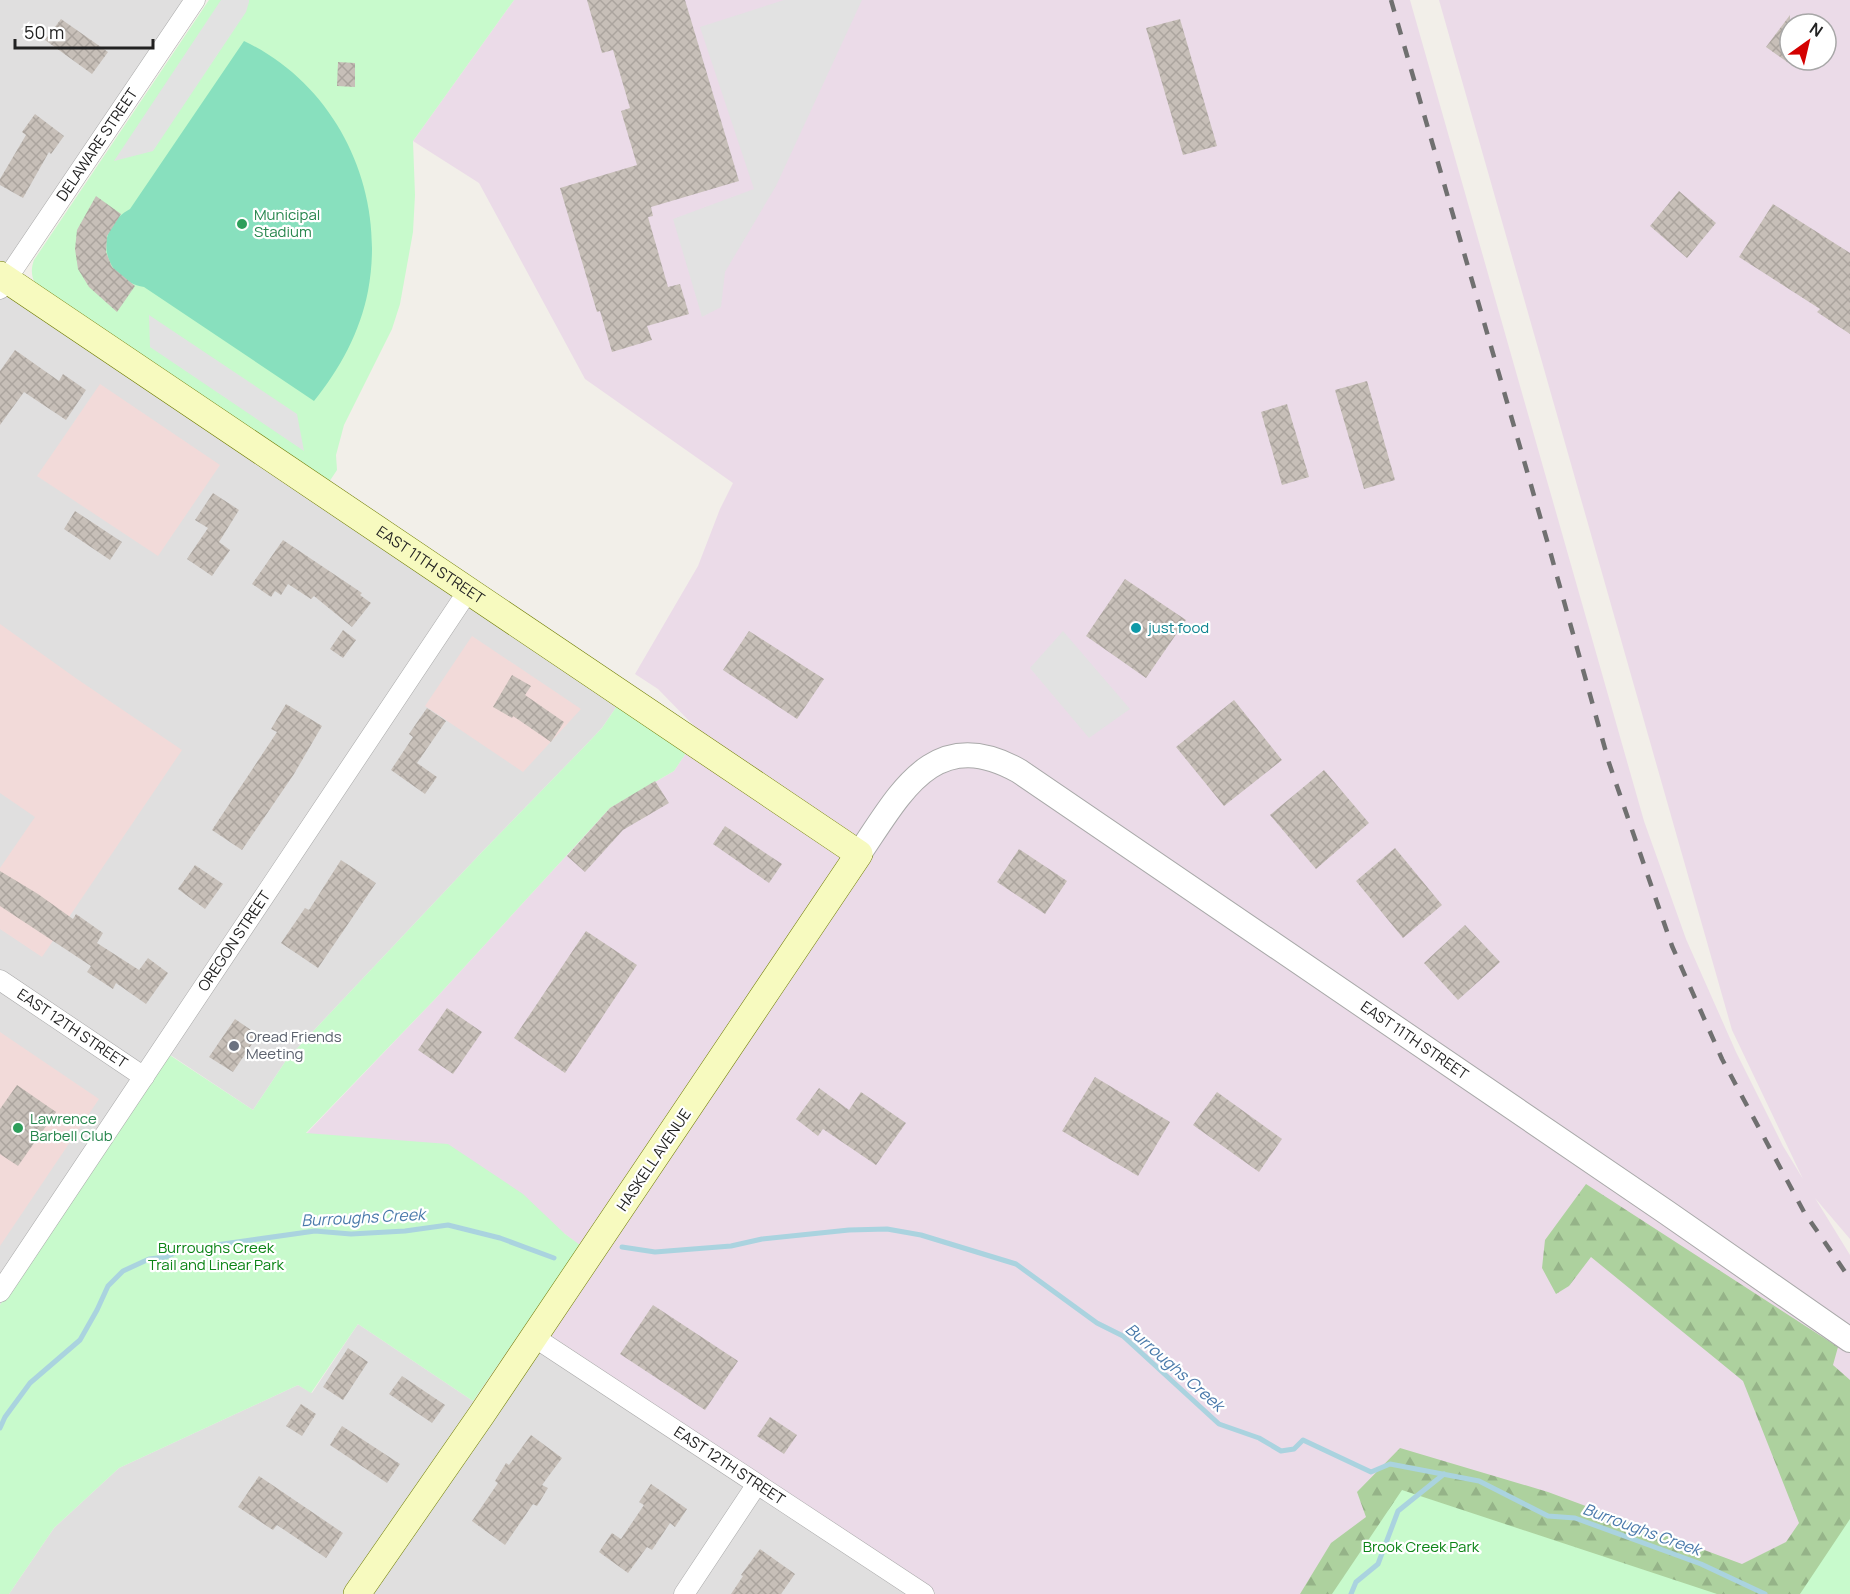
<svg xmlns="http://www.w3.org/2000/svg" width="1850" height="1594" font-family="Manrope,sans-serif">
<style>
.residential{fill:#e0dfdf}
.commercial{fill:#f2dad9}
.industrial{fill:#ebdbe8;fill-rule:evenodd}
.forest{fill:url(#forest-firs)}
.park{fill:#c8facc}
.pitch{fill:#88e0be}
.parking{fill:#e2e2e2}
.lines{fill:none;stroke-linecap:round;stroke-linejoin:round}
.stream{stroke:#aad3df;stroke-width:5}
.building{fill:url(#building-cross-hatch)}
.minor-casing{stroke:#a9a9a9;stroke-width:21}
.tertiary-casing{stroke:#a9a9a9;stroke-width:26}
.secondary-casing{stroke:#707d05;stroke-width:28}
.minor{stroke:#fff;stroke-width:20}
.tertiary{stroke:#fff;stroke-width:24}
.secondary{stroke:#f7fabf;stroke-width:27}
.rail{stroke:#707070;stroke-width:4.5;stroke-dasharray:12 12;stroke-linecap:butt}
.leisure-dot{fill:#2e9e5b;stroke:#fff;stroke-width:2}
.culture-dot{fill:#0f9aa8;stroke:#fff;stroke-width:2}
.worship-dot{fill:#6b7280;stroke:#fff;stroke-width:2}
.labels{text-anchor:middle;stroke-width:4.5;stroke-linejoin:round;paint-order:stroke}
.street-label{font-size:15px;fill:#222;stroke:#fff}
.leisure-label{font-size:15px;fill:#27864d;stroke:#fff;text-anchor:start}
.culture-label{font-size:15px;fill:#0d838f;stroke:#fff;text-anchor:start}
.worship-label{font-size:15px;fill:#5b616d;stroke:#fff;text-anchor:start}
.park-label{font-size:15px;fill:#0c8416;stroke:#fff}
.water-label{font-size:16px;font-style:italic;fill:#4a7aab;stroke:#fff}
</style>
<defs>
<pattern id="forest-firs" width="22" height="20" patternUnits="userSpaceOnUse" patternTransform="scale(1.5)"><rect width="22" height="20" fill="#add19e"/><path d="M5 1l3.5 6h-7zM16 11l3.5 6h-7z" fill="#95b388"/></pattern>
<pattern id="building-cross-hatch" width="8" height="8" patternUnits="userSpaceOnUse" patternTransform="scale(1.5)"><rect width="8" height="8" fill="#c7bfb8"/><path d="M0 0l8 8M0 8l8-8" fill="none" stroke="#aba49e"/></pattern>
</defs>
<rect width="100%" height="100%" fill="#f2efe9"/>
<path class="residential" d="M0,0H195L7,280L624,696L602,728L585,746L481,853L287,1059L253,1110L169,1054L0,1305Z
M528,1320L936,1594H9L54,1528L119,1468L298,1385L312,1393L358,1324L473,1401Z"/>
<path class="commercial" d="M100,384L220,465L158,556L37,476Z
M0,624L77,679L182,750L42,957L0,929V868L35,817L0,793Z
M472,636L581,709L523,772L425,706Z
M0,1032L99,1099L0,1246Z"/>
<path class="industrial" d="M514,0H1410L1644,821L1686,939L1736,1052L1783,1146L1803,1179L1732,1030L1439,0H1850V1239L1815,1198L1850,1255V1519L1800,1594H936L528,1320L579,1245L565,1234L306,1134L435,999L610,808L674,771L700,732L658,689L635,674L698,566L720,509L733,483L585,379L479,183L413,141ZM1790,24H1826V60H1790Z"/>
<path class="forest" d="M1586,1184L1838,1347L1833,1365L1850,1380V1594H1300L1331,1543L1366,1517L1357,1492L1400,1448L1548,1492L1742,1564L1786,1542L1799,1523L1743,1381L1591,1257L1569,1286L1556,1294L1542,1268L1545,1240Z"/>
<path class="park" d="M209,0H514L413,141L415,195L413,232L400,304L392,329L344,425L336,455L337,470L329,482L35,283C31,276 31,268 34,260Z
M617,706L686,753L674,771L610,808L435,999L306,1133L448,1144L523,1194L565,1234L580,1245L473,1401L358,1324L311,1393L298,1385L119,1468L54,1528L9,1594H0V1305L168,1054L253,1110L287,1059L481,853L585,746L602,728Z
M1402,1490L1717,1594H1332Z
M1850,1519V1594H1800Z"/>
<path class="pitch" d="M244,41C337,85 387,190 368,291C360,332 340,369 314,401L144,287C103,280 91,230 130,209Z"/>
<path class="parking" d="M221,0H249V2L246,12L153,151L114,161Z
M784,0H862L776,186L725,272L721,307L702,317L673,219L754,189L700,27Z
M149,315L297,414L304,451L150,347Z
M1063,631L1130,709L1089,738L1030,668Z"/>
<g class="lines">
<path class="stream" d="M622,1247L655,1252L731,1246L762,1239L849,1230L887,1229L921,1235L1016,1264L1097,1323L1123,1336L1219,1424L1259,1438L1281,1451L1294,1449L1303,1440L1371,1472L1390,1464L1479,1481L1548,1516L1575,1518L1701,1564L1765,1594
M0,1428L5,1417L30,1383L80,1340L97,1310L108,1286L123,1271L149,1259L166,1257L181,1250L315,1231L351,1234L405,1231L448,1225L500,1238L554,1258
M1351,1594L1356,1582L1378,1564L1398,1511L1444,1474"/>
</g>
<path class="building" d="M587,0H685L739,181L651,207L653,216L648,217L668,287L680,284L689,314L647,326L652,340L612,352L600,311L597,312L560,188L637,165L621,111L630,108L613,50L602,53Z
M1790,15V64L1766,47Z
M61,19L108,52L92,74L45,40Z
M1180,19L1217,146L1183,155L1146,28Z
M338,62L355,63V87L337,86Z
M35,114L64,136L51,154L49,152L23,198L0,185V179L26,135L22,132Z
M1679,191L1716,223L1687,258L1650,226Z
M96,196L121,214L107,236L106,252L112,267L135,286L117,312L89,287L78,269L75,249L77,230Z
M1773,204L1850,253V334L1817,312L1820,309L1739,257Z
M15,350L59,381L63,374L86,390L66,420L24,392L0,425V371Z
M1367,381L1395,480L1364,489L1335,390Z
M1287,404L1309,477L1282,485L1261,412Z
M213,493L239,510L219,542L230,550L212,576L187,559L208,528L195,520Z
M75,511L122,542L110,560L64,529Z
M283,540L362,593L360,595L371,603L352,627L314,596L311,599L288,584L281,595L275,591L271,597L252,584Z
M1125,579L1186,620L1146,678L1086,636Z
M343,630L356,640L343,658L330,649Z
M749,631L824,679L797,719L723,670Z
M512,675L531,686L525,695L564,722L551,742L513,716L512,718L493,707Z
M1234,700L1282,760L1224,806L1176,747Z
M286,704L322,726L294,774L242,850L212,830L277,732L271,729Z
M427,708L446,721L417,763L437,777L425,794L391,770L413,737L409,734Z
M1324,770L1369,823L1316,869L1270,815Z
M655,781L669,803L623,830L585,872L567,856L610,808Z
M725,826L782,864L769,883L713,844Z
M1395,848L1442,905L1403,938L1356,881Z
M1019,849L1067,881L1045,914L997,882Z
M341,860L376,883L318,968L281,943L305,908L309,910Z
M195,865L223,884L205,909L178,889Z
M0,871L38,894L73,919L76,914L103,933L97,943L139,970L148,958L168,973L146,1004L116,983L113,989L87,972L91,966L0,906Z
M1465,925L1500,962L1458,1000L1424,963Z
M586,931L637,965L565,1073L514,1038Z
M447,1008L482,1032L453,1074L418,1050Z
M235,1019L258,1035L233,1072L209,1057Z
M1095,1077L1170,1122L1138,1176L1062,1131Z
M17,1085L56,1112L18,1166L0,1154V1109Z
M819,1088L849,1110L861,1092L906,1123L876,1165L823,1129L818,1136L796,1119Z
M1217,1092L1282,1139L1259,1172L1193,1125Z
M653,1305L738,1361L705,1410L620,1354Z
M348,1348L368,1362L343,1400L323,1387Z
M402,1376L445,1405L432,1423L389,1394Z
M301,1404L316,1414L302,1436L286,1426Z
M770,1417L797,1435L784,1454L757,1436Z
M342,1426L400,1464L387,1483L330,1445Z
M531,1435L562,1458L542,1485L548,1488L537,1506L533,1504L505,1545L472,1521L498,1483L495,1481L506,1463L509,1465Z
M259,1476L343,1533L326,1558L277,1525L273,1530L238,1507Z
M651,1484L687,1509L675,1527L670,1523L652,1550L647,1547L628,1573L599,1552L612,1533L621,1539L644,1505L639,1502Z
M760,1549L795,1574L781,1594H731L743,1576L741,1575Z"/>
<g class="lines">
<g class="minor-casing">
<g id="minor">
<path id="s1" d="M0,289L195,0"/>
<path id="s2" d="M0,980L144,1077"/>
<path id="s3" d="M0,1292L468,591"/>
<path id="s4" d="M534,1337L924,1594"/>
<path d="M684,1594L757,1484"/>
</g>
</g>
<g class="tertiary-casing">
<g id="tertiary">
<path id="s5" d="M859,854C900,794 934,723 1019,771L1666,1212L1850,1340"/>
</g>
</g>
<g class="secondary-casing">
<g id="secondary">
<path id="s6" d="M0,275L859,854L482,1414L357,1594"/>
</g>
</g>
<use href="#minor" class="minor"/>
<use href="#tertiary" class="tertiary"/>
<use href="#secondary" class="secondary"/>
<path class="rail" d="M1391,0L1548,544L1609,763L1672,946L1722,1059L1804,1212L1850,1279"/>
</g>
<g class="leisure-dot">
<circle cx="242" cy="224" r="6"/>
<circle cx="18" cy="1128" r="6"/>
</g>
<circle class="culture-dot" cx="1136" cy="628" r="6"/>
<circle class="worship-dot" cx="234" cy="1046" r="6"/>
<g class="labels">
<g class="street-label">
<text dy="5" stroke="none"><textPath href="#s1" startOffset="174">DELAWARE STREET</textPath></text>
<text dy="5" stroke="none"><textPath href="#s6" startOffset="519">EAST 11TH STREET</textPath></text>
<text dy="5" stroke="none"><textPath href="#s3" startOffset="422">OREGON STREET</textPath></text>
<text dy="5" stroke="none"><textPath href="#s2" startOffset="87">EAST 12TH STREET</textPath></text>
<text dy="5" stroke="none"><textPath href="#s5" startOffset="686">EAST 11TH STREET</textPath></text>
<text transform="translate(654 1160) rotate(-56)" y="5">HASKELL AVENUE</text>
<text dy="5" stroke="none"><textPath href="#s4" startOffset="234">EAST 12TH STREET</textPath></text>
</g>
<g class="leisure-label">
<text x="254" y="220">Municipal<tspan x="254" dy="17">Stadium</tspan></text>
<text x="30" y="1124">Lawrence<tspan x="30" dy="17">Barbell Club</tspan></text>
</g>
<g class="culture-label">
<text x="1148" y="633">just food</text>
</g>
<g class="worship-label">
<text x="246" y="1042">Oread Friends<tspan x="246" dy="17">Meeting</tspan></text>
</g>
<g class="park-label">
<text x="216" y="1253">Burroughs Creek<tspan x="216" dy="17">Trail and Linear Park</tspan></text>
<text x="1421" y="1552">Brook Creek Park</text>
</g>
<g class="water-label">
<text transform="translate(363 1217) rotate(-3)" y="6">Burroughs Creek</text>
<text transform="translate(1175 1367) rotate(41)" y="6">Burroughs Creek</text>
<text transform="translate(1642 1529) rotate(20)" y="6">Burroughs Creek</text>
</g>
</g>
<g transform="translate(1808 42) rotate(34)"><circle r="28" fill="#ffffff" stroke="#a7a7a7" stroke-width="1.5"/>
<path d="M0-4.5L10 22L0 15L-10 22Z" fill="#d40000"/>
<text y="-9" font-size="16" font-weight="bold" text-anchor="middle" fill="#222222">N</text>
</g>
<path d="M15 39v9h138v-9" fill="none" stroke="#222222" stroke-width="3"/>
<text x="24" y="39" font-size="18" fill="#222222" stroke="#ffffff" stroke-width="4.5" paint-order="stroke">50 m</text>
</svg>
